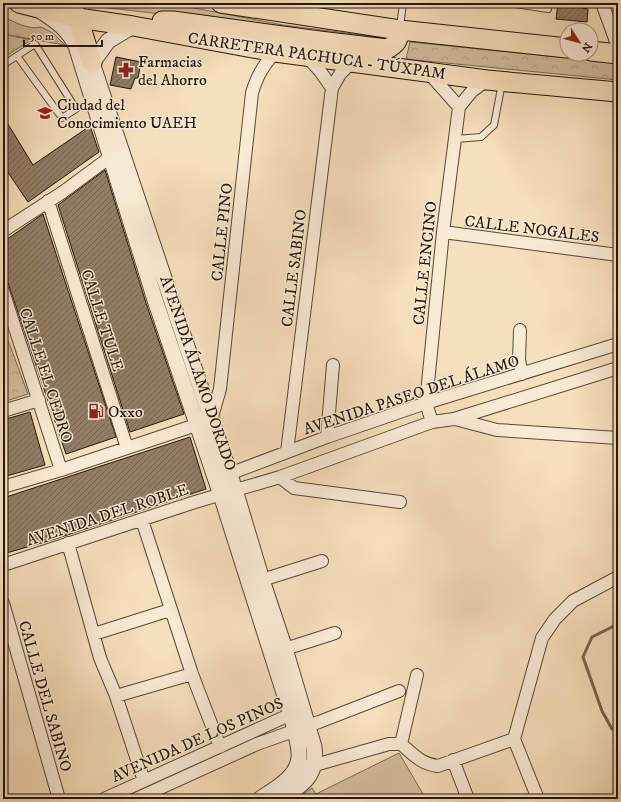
<svg xmlns="http://www.w3.org/2000/svg" width="621" height="802" font-family="'IM FELL DW Pica',serif">
<style>
.grass{fill:url(#grass-tufts);stroke:#7a6952}
.forest{fill:url(#forest-crowns);stroke:#7a6952}
.green{fill:#d2bd9d;stroke:#7a6952}
.lines{fill:none;stroke-linecap:round;stroke-linejoin:round}
.stream{stroke:#76654e;stroke-width:3}
.building{fill:url(#building-hatch);stroke:#231506}
.service-casing{stroke:#584834;stroke-width:8}
.minor-casing{stroke:#584834;stroke-width:14}
.tertiary-casing{stroke:#584834;stroke-width:17}
.primary-casing{stroke:#231506;stroke-width:21}
.path{stroke:#231506;stroke-width:2;stroke-dasharray:3 2;stroke-linecap:butt}
.service{stroke:#f9ead3;stroke-width:6}
.minor{stroke:#f9ead3;stroke-width:12}
.tertiary{stroke:#f9ead3;stroke-width:15}
.primary{stroke:#f6dfbc;stroke-width:19}
.labels{text-anchor:middle;stroke-width:3;stroke-linejoin:round;paint-order:stroke}
.street-label{font-size:16px;fill:#231506;stroke:#f9ead3}
.poi-label{font-size:16px;fill:#231506;stroke:#f9ead3;text-anchor:start}
</style>
<defs>
<pattern id="grass-tufts" width="24" height="20" patternUnits="userSpaceOnUse"><rect width="24" height="20" fill="#d2bd9d"/><path d="M3 7l-1-3M5 7V3M7 7l1-3M15 17l-1-3M17 17v-4M19 17l1-3" fill="none" stroke="#b4a286"/></pattern>
<pattern id="forest-crowns" width="20" height="18" patternUnits="userSpaceOnUse"><rect width="20" height="18" fill="#d2bd9d"/><path d="M2 6a3 3 0 1 1 6 0M12 15a3 3 0 1 1 6 0" fill="none" stroke="#b4a286"/></pattern>
<pattern id="building-hatch" width="6" height="6" patternUnits="userSpaceOnUse"><rect width="6" height="6" fill="#917e65"/><path d="M-1 1l2-2M0 6l6-6M5 7l2-2" fill="none" stroke="#766651"/></pattern>
</defs>
<rect width="100%" height="100%" fill="#f6dfbc"/>
<filter id="stains"><feTurbulence type="fractalNoise" baseFrequency=".005" numOctaves="4"/><feColorMatrix values="0 0 0 0 .2 0 0 0 0 .09 0 0 0 0 .02 0 0 0 .5 -.17"/></filter>
<radialGradient id="worn" r=".72"><stop offset=".6" stop-color="#630" stop-opacity="0"/><stop offset="1" stop-color="#630" stop-opacity=".3"/></radialGradient>
<path class="grass" d="M3,17C16,22 27,30 41,27L53,33L65,45L3,34Z"/>
<path class="forest" d="M3,34L31,40L3,58Z
M410,42L618,63V80L406,59Z
M3,327L28,394L3,402Z"/>
<path class="green" d="M81,3H168L283,25L385,38L384,43L281,32L153,13L82,5Z
M399,753L426,799H297L312,788L316,794Z"/>
<g class="lines">
<path class="stream" d="M618,624L592,637L583,657L602,711L612,729L618,731"/>
</g>
<path class="building" d="M558,3H582V8L588,9L587,22L556,19Z
M116,57L141,62L138,78H135L131,89L110,85Z
M3,116L33,165L90,126L99,152L28,202L3,165Z
M105,170L146,303L184,414L130,432L58,205Z
M43,214L116,437L66,454L3,268V242Z
M30,412L45,465L3,477V420Z
M190,437L206,489L55,539L3,554V498Z"/>
<g class="lines">
<g class="service-casing">
<path id="service" d="M508,3L548,9L549,3
M400,27L403,3
M3,65L35,44L76,109L62,118L17,56
M455,139L481,137L494,125L502,83"/>
</g>
<g class="minor-casing">
<path id="minor" d="M602,3L618,47
M306,56L320,71L332,88
M429,73L459,107
M48,201L127,448
M3,231L63,192L117,152
M443,232L618,255
M3,291L61,470
M520,330L519,360L522,374
M3,411L39,400
M455,419L497,430L618,438
M432,422L426,403L443,232L459,107L472,91L487,80
M327,437L333,365
M287,452L332,88L340,74L351,63
M221,477L327,437L426,403L618,344
M280,477L294,488L400,502
M3,487L61,470L211,420L220,389L252,93C257,76 263,66 275,52
M142,520L192,674L220,747
M68,543L100,658L116,696L144,781
M3,565L195,502L280,477L432,422L454,419L618,368
M262,580L322,561
M3,603L59,799
M94,634L170,610
M285,649L335,633
M116,696L192,674
M401,744L417,675
M453,760L468,799
M306,766L315,765L389,744H401C414,755 421,764 438,766L514,739
M104,799L298,711
M136,799L257,744L319,722L399,691
M538,799L514,739L542,638L555,619L573,601L618,577"/>
</g>
<g class="tertiary-casing">
<path id="tertiary" d="M41,11C57,22 67,28 76,46L155,300L221,495L291,715C294,728 300,744 299,757C298,777 275,789 260,799
M133,26L108,41L92,63L235,490L262,580L285,649L314,747C318,775 303,785 281,799"/>
</g>
<g class="primary-casing">
<path id="primary" d="M19,3L78,18L133,26L275,52L487,80L618,92
M221,3L400,30L567,48
M72,8L78,18L92,63
M162,21H173L319,41L387,49C397,44 398,40 400,30
M591,51L618,54"/>
</g>
<path class="path" d="M3,11L8,12
M3,19L5,20L6,11"/>
<use href="#service" class="service"/>
<use href="#minor" class="minor"/>
<use href="#tertiary" class="tertiary"/>
<use href="#primary" class="primary"/>
</g>
<defs>
<g id="pharmacy-bare" transform="scale(1.2)"><path d="M-2-6h4v4h4v4h-4v4h-4v-4h-4v-4h4Z" fill="#8f2418" stroke="#f9ead3" stroke-width="2.5" paint-order="stroke"/></g>
<g id="university-bare" transform="scale(1.2)"><path d="M0-5L7-2L0 1L-7-2ZM-4 1L0 2.5L4 1V4Q0 6-4 4Z" fill="#8f2418" stroke="#f9ead3" stroke-width="2.5" paint-order="stroke"/></g>
<g id="fuel-bare" transform="scale(1.2)"><path d="M-5.5-6h7V0h2V4h1.3V-2.5L3-4.5l.8-.8L6-3V5H2.5V1h-1V6h-7ZM-4.2-4.7v3.2H.2V-4.7Z" fill="#8f2418" stroke="#f9ead3" stroke-width="2.5" paint-order="stroke"/></g>
</defs>
<g fill-rule="evenodd">
<use href="#pharmacy-bare" x="126" y="70"/>
<use href="#university-bare" x="45" y="113"/>
<use href="#fuel-bare" x="96" y="411"/>
</g>
<g class="labels">
<g class="street-label">
<text transform="translate(317 55) rotate(8)" y="6">CARRETERA PACHUCA - TÚXPAM</text>
<text transform="translate(532 228) rotate(7)" y="6">CALLE NOGALES</text>
<text transform="translate(221 232) rotate(-84)" y="6">CALLE PINO</text>
<text transform="translate(424 263) rotate(-84)" y="6">CALLE ENCINO</text>
<text transform="translate(293 268) rotate(-83)" y="6">CALLE SABINO</text>
<text transform="translate(103 320) rotate(72)" y="6">CALLE TULE</text>
<text transform="translate(199 373) rotate(71)" y="6">AVENIDA ÁLAMO DORADO</text>
<text transform="translate(47 375) rotate(72)" y="6">CALLE EL CEDRO</text>
<text transform="translate(411 394) rotate(-18)" y="6">AVENIDA PASEO DEL ÁLAMO</text>
<text transform="translate(107 514) rotate(-18)" y="6">AVENIDA DEL ROBLE</text>
<text transform="translate(46 696) rotate(74)" y="6">CALLE DEL SABINO</text>
<text transform="translate(197 739) rotate(-24)" y="6">AVENIDA DE LOS PINOS</text>
</g>
<g class="poi-label">
<text x="138" y="67">Farmacias<tspan x="138" dy="18">del Ahorro</tspan></text>
<text x="57" y="110">Ciudad del<tspan x="57" dy="18">Conocimiento UAEH</tspan></text>
<text x="108" y="417">Oxxo</text>
</g>
</g>
<rect width="621" height="802" fill="none" stroke="#f6dfbc" stroke-width="16"/>
<rect x="4" y="4" width="613" height="794" fill="none" stroke="#231506" stroke-width="2"/>
<rect x="8" y="8" width="605" height="786" fill="none" stroke="#231506"/>
<g transform="translate(579 42) rotate(126)"><circle r="19" fill="#f9ead3" stroke="#a39581"/>
<path d="M0-3L7 15L0 10L-7 15Z" fill="#8f2418"/>
<text y="-6" font-size="11" font-weight="bold" text-anchor="middle" fill="#231506">N</text>
</g>
<path d="M24 40v6h78v-6" fill="none" stroke="#231506" stroke-width="2"/>
<text x="30" y="40" font-size="12" fill="#231506" stroke="#f9ead3" stroke-width="3" paint-order="stroke">50 m</text>
<rect width="100%" height="100%" filter="url(#stains)"/>
<rect width="100%" height="100%" fill="url(#worn)"/>
</svg>
